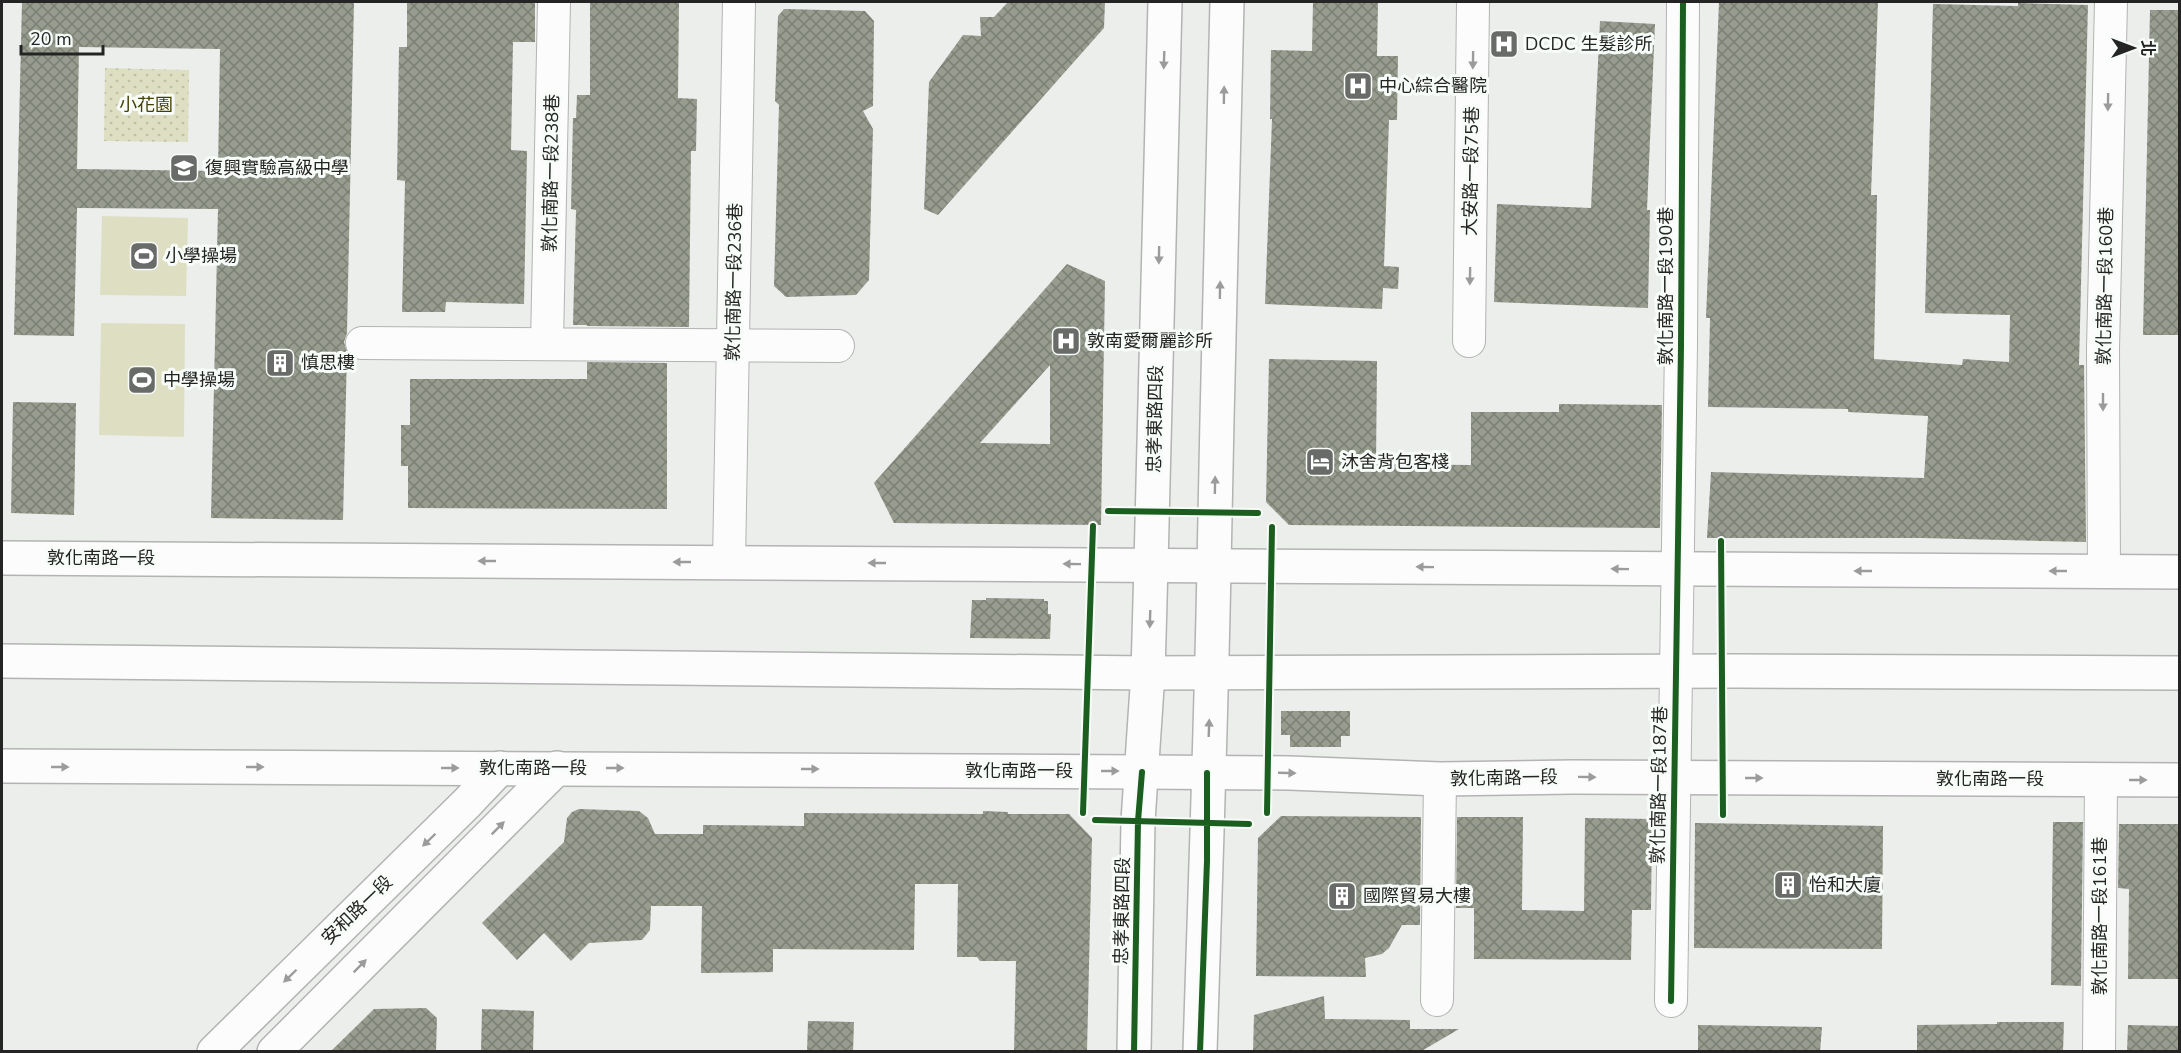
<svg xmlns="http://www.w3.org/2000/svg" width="2181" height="1053" font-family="'Nunito Sans','Noto Sans TC',sans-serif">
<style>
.grass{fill:url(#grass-dots)}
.garden{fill:#dedfc2}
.building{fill:url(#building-cross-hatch);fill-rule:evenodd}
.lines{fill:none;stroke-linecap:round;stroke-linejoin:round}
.minor-casing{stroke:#b2b3b2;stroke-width:34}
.tertiary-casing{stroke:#b2b3b2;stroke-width:36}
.secondary-casing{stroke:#b2b3b2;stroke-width:36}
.primary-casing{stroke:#b2b3b2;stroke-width:36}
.minor{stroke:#fcfcfc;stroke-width:32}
.tertiary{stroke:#fcfcfc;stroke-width:33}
.secondary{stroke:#fcfcfc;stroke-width:33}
.primary{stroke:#fcfcfc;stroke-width:33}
.cycleway-casing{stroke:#f8fcf8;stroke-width:10}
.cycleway{stroke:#1b5e20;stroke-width:6}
.oneway{fill:#9a9b9a}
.labels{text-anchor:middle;stroke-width:6;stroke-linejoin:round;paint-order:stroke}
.poi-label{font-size:18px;fill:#232423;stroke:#f8fcf8;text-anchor:start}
.park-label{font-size:18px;fill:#423f03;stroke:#f8fcf8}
.street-label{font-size:18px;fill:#232423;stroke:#f8fcf8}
</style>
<defs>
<pattern id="grass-dots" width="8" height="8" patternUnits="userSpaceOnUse" patternTransform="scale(1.5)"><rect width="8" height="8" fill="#dedfc2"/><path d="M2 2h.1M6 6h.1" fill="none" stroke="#bebfa6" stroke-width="1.8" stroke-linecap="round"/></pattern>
<pattern id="building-cross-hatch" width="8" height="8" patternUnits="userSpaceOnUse" patternTransform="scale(1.5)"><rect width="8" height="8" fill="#979c8f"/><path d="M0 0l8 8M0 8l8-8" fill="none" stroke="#7b7f74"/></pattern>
</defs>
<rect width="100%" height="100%" fill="#eceeec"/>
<path class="grass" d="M105,68L189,70L188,142L104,141Z"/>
<path class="garden" d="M102,216L188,218L186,296L100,295Z
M101,323L185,324L184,437L99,435Z"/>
<path class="building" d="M22,2H354L347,333L344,342L347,352L343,520L211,518L218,209L77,208L74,336L14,335ZM79,47L220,49L218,171L77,169Z
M407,2H535V42H513L511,150L527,151L524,304L446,302L445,312H402L405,181L397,180L399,47H407Z
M590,2H679L678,98L697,99L696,151H691L689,327L587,326V325H573L576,210L571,209L573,118H576L577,95H590Z
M1008,2H1105L1104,28L938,215L924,209L929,82L963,35L981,36L980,17H994Z
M1313,2H1378L1377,56H1398L1397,120H1389L1384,266L1399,267L1398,289L1383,288L1382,309L1265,304L1272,119H1270L1271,50L1312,51Z
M1719,2L1812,3V2H1878L1871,195H1877L1874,359L1962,365L1963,359L2009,362L2010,315L1925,313L1933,4L2018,6V3L2088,5L2079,365H2084L2086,542L1921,538H1707L1711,472L1924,478L1928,416L1848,412V409L1708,407L1710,318H1706Z
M784,9L865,11L874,21L873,106L863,111L873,129L869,280L856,295L786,297L774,286L779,105L775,101L778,16Z
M2150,10H2180V335H2143Z
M1600,21L1655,24L1647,210H1650L1648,308L1494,302L1497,204L1591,208Z
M1067,264L1105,281L1101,525L894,523L874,483ZM1050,365V444L980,443Z
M1269,359L1377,361L1376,464L1471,465V412H1559V404L1662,405L1660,528L1289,525L1266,502Z
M587,362L667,363V509L408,508V466H401V425H410V379H587Z
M13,402L76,403L74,515L11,513Z
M986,598L1044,599V601H1048V614H1051L1050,639L970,638L972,600H986Z
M1281,711H1350V736H1341V747H1290V735H1281Z
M579,809L639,811L648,818L655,834H703V825L804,826V813L983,814V811L1008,812V814H1069L1092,838L1087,1052H1014L1016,961H980L977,957H957L958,884H915L914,950L773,949V972L701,973L702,906H651L650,930L642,940L589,943L571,961L544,933L517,960L482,923L564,842L567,818L572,812Z
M1281,816L1421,817L1420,925H1402L1389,948L1382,954L1365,958L1366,977L1256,976L1258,838Z
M1457,817H1523L1522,910L1584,911L1585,818L1652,819L1651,910H1632L1631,960L1474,959V908H1456Z
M2053,822H2083L2081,986L2051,985Z
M1695,823L1883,826L1882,949L1694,948Z
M2119,824H2180V979H2128L2129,889L2118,888Z
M1324,996L1325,1019L1410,1020V1029H1459L1420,1052H1253L1254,1015Z
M426,1008L437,1018L436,1052H330L374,1009Z
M482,1009L534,1011L533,1052H481Z
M808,1021L854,1022L853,1052H807Z
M1997,1022H2064L2063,1052H1917V1025L1997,1024Z
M1698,1025L1822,1027L1820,1052H1698Z
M2128,1025L2180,1026V1052H2127Z"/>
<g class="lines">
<g class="minor-casing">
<path id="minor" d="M1469,341L1473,2
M362,343L838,346
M547,344L554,2
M729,562L739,2
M2104,572L2103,349L2111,2
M1437,1000L1440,779
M1671,1001L1681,346L1683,2
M2099,1052L2101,780"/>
</g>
<g class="tertiary-casing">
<path id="tertiary" d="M214,1052L467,803L500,768
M274,1052L557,768"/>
</g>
<g class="secondary-casing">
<path id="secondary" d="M2,558L2180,572
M2,661L1148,673L1737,671L2180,673
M2,766L1142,772L1289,773L1440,779L1573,777L2180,780"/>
</g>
<g class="primary-casing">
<path id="primary" d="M1134,1052L1138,821L1148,673L1151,564L1165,2
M1200,1052C1205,890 1211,728 1214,566C1218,378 1221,190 1227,2"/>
</g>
<use href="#minor" class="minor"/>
<use href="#tertiary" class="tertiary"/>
<use href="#secondary" class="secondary"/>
<use href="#primary" class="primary"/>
<g class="cycleway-casing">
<path id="cycleway" d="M1108,511L1258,513
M1721,541L1723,815
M1083,813L1093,526
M1267,813L1272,527
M1095,820L1249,824
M1671,1001L1681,346L1683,2
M1134,1052L1138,821L1142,772
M1200,1052L1207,861V773"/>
</g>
<use href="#cycleway" class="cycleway"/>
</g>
<defs><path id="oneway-solid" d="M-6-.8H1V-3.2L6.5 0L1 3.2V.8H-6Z" transform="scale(1.5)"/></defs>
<g class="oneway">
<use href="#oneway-solid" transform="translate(1164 60) rotate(92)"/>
<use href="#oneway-solid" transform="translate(1473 60) rotate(91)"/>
<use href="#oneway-solid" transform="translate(1224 95) rotate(-89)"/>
<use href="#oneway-solid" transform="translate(2108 102) rotate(91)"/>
<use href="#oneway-solid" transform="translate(1159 255) rotate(91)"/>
<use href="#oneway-solid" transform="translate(1470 276) rotate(91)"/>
<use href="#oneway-solid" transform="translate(1220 290) rotate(-89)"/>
<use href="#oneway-solid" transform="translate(2103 402) rotate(90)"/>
<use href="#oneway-solid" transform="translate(1215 485) rotate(-89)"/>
<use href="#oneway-solid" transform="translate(487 561) rotate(-180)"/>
<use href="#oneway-solid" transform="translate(682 562) rotate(-180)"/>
<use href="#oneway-solid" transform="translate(877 563) rotate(-180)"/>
<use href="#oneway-solid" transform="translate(1072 564) rotate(-179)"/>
<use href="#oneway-solid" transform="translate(1425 567) rotate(-179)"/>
<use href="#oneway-solid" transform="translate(1620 569) rotate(-179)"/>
<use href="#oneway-solid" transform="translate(1863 571) rotate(-180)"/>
<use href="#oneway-solid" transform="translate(2058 571) rotate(-180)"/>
<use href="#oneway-solid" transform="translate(1150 619) rotate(92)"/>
<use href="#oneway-solid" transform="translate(1209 728) rotate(-88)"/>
<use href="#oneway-solid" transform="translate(60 767)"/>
<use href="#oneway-solid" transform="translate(255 767)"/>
<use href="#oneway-solid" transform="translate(450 768)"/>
<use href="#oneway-solid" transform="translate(615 768)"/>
<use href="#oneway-solid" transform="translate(810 769)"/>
<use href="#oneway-solid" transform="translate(1110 771)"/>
<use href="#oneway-solid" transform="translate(1287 773) rotate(2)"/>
<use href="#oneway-solid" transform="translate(1587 777) rotate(1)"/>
<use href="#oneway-solid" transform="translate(1754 778)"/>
<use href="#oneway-solid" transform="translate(2138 780)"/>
<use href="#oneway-solid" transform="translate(498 828) rotate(-45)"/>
<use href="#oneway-solid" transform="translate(429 840) rotate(136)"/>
<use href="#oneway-solid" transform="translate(360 966) rotate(-45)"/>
<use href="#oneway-solid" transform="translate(290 976) rotate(136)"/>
</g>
<defs>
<g id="hospital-square" transform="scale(1.5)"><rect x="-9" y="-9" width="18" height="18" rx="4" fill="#696b69" stroke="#f8fcf8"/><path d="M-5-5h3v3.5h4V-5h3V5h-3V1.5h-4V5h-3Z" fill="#fff"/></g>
<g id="school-square" transform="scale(1.5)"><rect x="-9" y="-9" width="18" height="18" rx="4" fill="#696b69" stroke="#f8fcf8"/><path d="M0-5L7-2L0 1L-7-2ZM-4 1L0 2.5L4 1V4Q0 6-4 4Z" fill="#fff"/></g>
<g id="stadium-square" transform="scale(1.5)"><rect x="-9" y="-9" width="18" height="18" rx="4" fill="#696b69" stroke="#f8fcf8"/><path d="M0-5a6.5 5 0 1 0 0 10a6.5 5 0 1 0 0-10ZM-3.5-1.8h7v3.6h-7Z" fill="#fff"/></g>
<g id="building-square" transform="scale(1.5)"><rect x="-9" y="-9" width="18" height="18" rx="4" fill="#696b69" stroke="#f8fcf8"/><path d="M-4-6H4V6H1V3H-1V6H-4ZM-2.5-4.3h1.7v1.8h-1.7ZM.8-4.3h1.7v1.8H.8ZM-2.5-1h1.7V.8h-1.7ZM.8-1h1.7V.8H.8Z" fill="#fff"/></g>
<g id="hotel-square" transform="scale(1.5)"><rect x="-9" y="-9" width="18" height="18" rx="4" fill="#696b69" stroke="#f8fcf8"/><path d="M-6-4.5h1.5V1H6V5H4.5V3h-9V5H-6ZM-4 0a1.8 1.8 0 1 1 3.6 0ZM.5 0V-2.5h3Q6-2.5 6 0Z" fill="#fff"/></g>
</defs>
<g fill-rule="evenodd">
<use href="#hospital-square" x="1504" y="44"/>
<use href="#hospital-square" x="1358" y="86"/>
<use href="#school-square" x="184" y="168"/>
<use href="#stadium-square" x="144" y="256"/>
<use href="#hospital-square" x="1066" y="341"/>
<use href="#building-square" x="280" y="363"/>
<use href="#stadium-square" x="142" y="380"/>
<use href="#hotel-square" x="1320" y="462"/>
<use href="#building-square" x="1788" y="885"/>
<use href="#building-square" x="1342" y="896"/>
</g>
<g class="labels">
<g class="poi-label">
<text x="1525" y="50">DCDC 生髮診所</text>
<text x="1379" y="92">中心綜合醫院</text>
<text x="205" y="174">復興實驗高級中學</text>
<text x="165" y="262">小學操場</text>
<text x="1087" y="347">敦南愛爾麗診所</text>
<text x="301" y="369">慎思樓</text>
<text x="163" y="386">中學操場</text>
<text x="1341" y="468">沐舍背包客棧</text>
<text x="1809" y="891">怡和大廈</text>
<text x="1363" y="902">國際貿易大樓</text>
</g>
<g class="park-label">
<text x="146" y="111">小花園</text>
</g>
<g class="street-label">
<text transform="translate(1471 171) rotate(-89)" y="6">大安路一段75巷</text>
<text transform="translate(551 173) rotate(-89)" y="6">敦化南路一段238巷</text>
<text transform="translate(734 282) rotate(-89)" y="6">敦化南路一段236巷</text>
<text transform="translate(1666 286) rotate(-90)" y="6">敦化南路一段190巷</text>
<text transform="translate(2105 286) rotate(-89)" y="6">敦化南路一段160巷</text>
<text transform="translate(1155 419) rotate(-89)" y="6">忠孝東路四段</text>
<text x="101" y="564">敦化南路一段</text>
<text x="533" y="774">敦化南路一段</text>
<text x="1019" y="777">敦化南路一段</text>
<text transform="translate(1504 778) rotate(-1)" y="6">敦化南路一段</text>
<text x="1990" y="785">敦化南路一段</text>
<text transform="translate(1659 785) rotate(-89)" y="6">敦化南路一段187巷</text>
<text transform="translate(357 910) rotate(-44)" y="6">安和路一段</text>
<text transform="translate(1122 911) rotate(-89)" y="6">忠孝東路四段</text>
<text transform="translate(2100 916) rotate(-90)" y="6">敦化南路一段161巷</text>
</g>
</g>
<rect width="2181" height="1053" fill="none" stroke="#232423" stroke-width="6"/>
<g transform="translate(2133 48) rotate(90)" stroke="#f8fcf8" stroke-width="4.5" paint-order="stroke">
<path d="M0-4.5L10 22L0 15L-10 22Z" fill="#232423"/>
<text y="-9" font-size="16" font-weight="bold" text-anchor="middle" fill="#232423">北</text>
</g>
<path d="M21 45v9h82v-9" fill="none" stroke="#232423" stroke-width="3"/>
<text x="30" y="45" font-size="18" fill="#232423" stroke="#f8fcf8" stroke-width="4.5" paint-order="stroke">20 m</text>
</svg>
